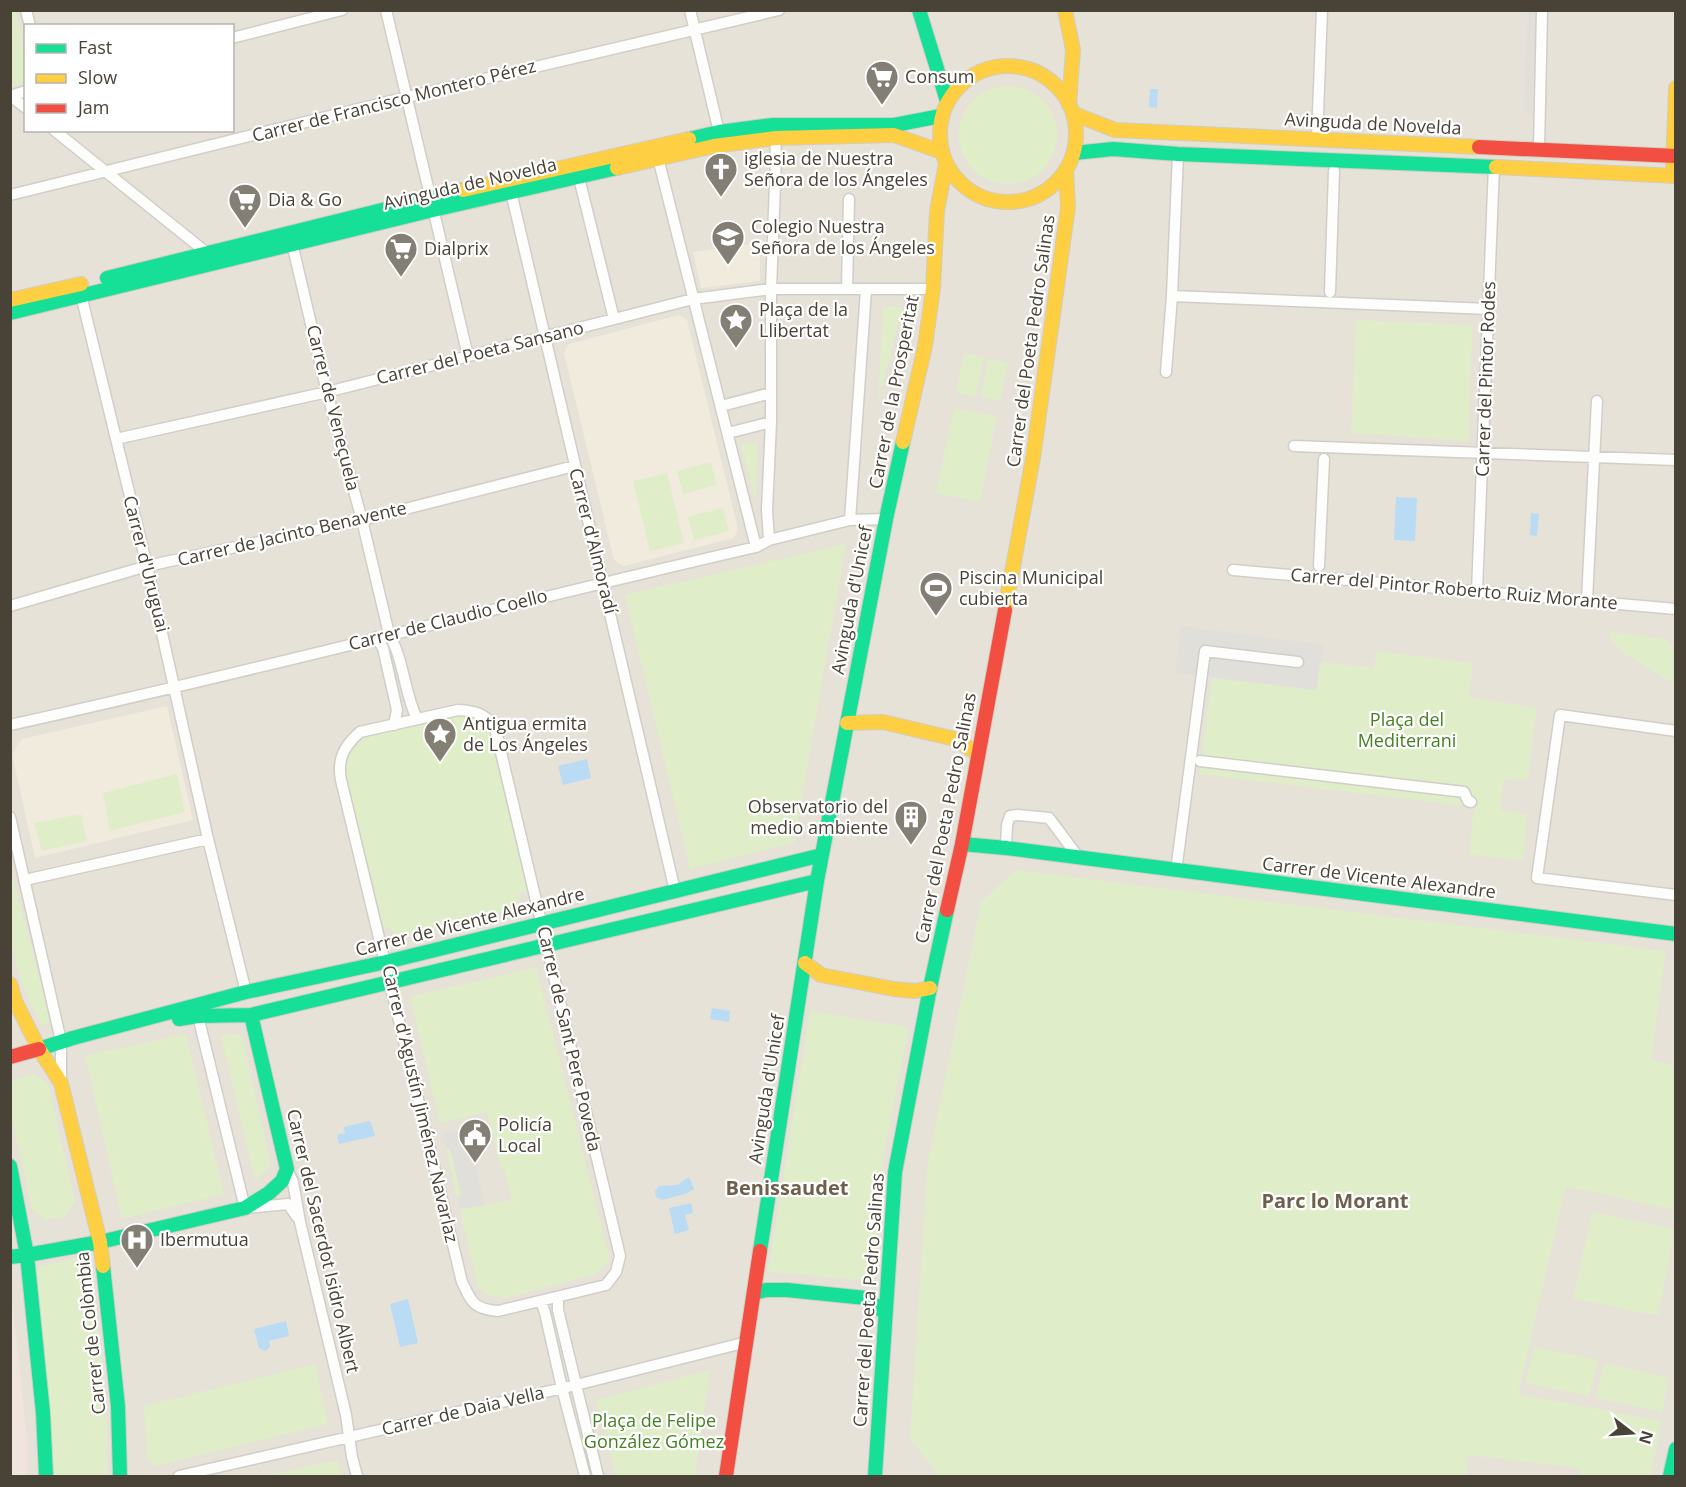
<svg xmlns="http://www.w3.org/2000/svg" width="1686" height="1487" font-family="'Open Sans',sans-serif">
<style>
.residential{fill:#e6e2d8;fill-rule:evenodd}
.education{fill:#f0ebdd}
.medical{fill:#f1e4df}
.green{fill:#dfeec9}
.parking{fill:#e1dfda}
.water{fill:#b9dbf3}
.lines{fill:none;stroke-linecap:round;stroke-linejoin:round}
.street-casing{stroke:#d0cec8;stroke-width:13}
.fast-casing{stroke:#d2cdc2;stroke-width:16}
.slow-casing{stroke:#d2cdc2;stroke-width:16}
.jam-casing{stroke:#d2cdc2;stroke-width:16}
.street{stroke:#fdfdfc;stroke-width:10}
.fast{stroke:#16e098;stroke-width:14}
.slow{stroke:#ffcf43;stroke-width:14}
.jam{stroke:#f24e42;stroke-width:14}
.labels{text-anchor:middle;stroke-width:4.5;stroke-linejoin:round;paint-order:stroke}
.poi-label{font-size:18px;fill:#494236;stroke:#fff;text-anchor:start}
.street-label{font-size:18px;fill:#494236;stroke:#fff}
.park-label{font-size:18px;fill:#468024;stroke:#fff}
.neighbourhood-label{font-size:20px;font-weight:bold;fill:#6d604c;stroke:#fff}
</style>
<rect width="100%" height="100%" fill="#f2f0eb"/>
<path class="residential" d="M10,11H1675V1476H11ZM26,26H232V130H26Z"/>
<path class="education" d="M760,243V281L701,288L693,252Z
M679,315L687,320L738,529L734,538L624,566L614,560L564,353L569,344Z
M167,706L193,820L35,858L12,754L22,739Z"/>
<path class="medical" d="M10,1281L27,1439V1476H11Z"/>
<path class="green" d="M10,11H16L25,51V80L23,84L11,87Z
M959 135a49 49 0 1 1 98 0a49 49 0 1 1-98 0Z
M883,306L902,308L878,402Z
M1356,320L1472,325L1469,441L1351,433Z
M964,353L984,357L976,397L956,393Z
M988,359L1008,363L1000,401L981,397Z
M954,408L997,416L980,502L936,493Z
M757,442L756,496H754L741,445Z
M711,462L717,485L683,494L677,471Z
M667,473L684,543L650,551L633,481Z
M723,508L729,531L694,540L688,517Z
M846,544L794,843L690,869L625,595Z
M1611,632L1665,639L1673,647V683L1623,653L1609,637Z
M1377,651L1473,663L1469,697L1537,708L1528,779L1504,780L1500,810L1527,815L1523,861L1469,854L1474,807L1199,774L1212,678L1316,690L1321,662L1374,668Z
M463,714L482,720L489,730L527,891L518,894L521,906L396,939L391,927L384,929L344,767C345,758 349,748 356,742C367,732 444,718 463,714Z
M177,774L185,812L110,831L103,793Z
M81,814L87,841L42,851L34,823Z
M11,870L51,1022L42,1025C27,1001 13,960 10,932C9,912 10,890 11,870Z
M1016,870L1666,951L1651,1061L1675,1065V1210L1566,1186L1518,1394L1661,1421L1651,1476H1579V1468L1468,1455L1466,1476H939L910,1438L927,1167L981,902Z
M536,967L610,1260L596,1274L505,1298L487,1295L478,1287L460,1209L512,1200L504,1169H501L487,1112L440,1123L410,997Z
M810,1011L909,1027L883,1158L875,1281L768,1272Z
M186,1034L224,1194L122,1219L85,1056Z
M230,1034L242,1036L271,1166L255,1180L221,1036Z
M33,1074L48,1083L75,1201L65,1217L45,1220L32,1209L11,1114V1084L13,1080Z
M446,1149H450L461,1196L457,1197Z
M1592,1212L1675,1229L1658,1316L1573,1298Z
M91,1255L107,1427L108,1476H55L37,1267Z
M1534,1347L1598,1360L1589,1396L1526,1383Z
M1604,1363L1669,1378L1662,1412L1596,1398Z
M315,1364L328,1424L156,1466L147,1459L144,1406Z
M710,1370L695,1476H616L596,1400Z
M337,1460L341,1476H264Z"/>
<path class="parking" d="M1528,11H1536L1532,117L1524,110Z
M1181,626L1323,645L1316,690L1175,673Z
M467,1128L485,1205L460,1209L457,1197L461,1196L453,1160L450,1149H446L442,1134Z"/>
<path class="water" d="M1150,89H1158L1157,108L1149,107Z
M1396,497L1417,498L1415,541L1394,540Z
M1531,513L1539,514L1537,536L1530,535Z
M587,759L591,778L563,785L558,766Z
M712,1008L730,1011L729,1022L710,1019Z
M370,1121L375,1136L339,1144L337,1135L345,1133L344,1127Z
M689,1177L694,1189L685,1194L662,1200L656,1197L655,1191L659,1186L677,1185Z
M691,1203L693,1213L685,1215L689,1230L675,1234L669,1208Z
M408,1299L418,1343L400,1347L390,1304Z
M286,1321L289,1336L269,1341L270,1346L266,1351L259,1348L254,1329Z"/>
<g class="lines">
<g class="street-casing">
<path id="street" d="M26,10L30,26
M386,10L468,356
M690,10L719,132
M232,38L342,10
M10,96L26,108
M10,96L26,91
M54,130L207,253
M1317,139L1322,10
M1539,148L1542,10
M658,158L756,547
M579,178L614,319
M511,192L675,891
M10,195L407,97L779,10
M291,239L327,392L362,520L389,634C404,660 404,692 417,719
M847,289L849,199
M1330,292L1334,171
M81,295L147,566L208,839L246,992
M1172,296L1489,309
M1166,372L1172,296L1178,154
M721,406L771,393
M728,433L771,422
M116,439L327,392L693,299L771,289H933
M1294,446L1676,460
M850,520L866,290
M769,540L767,510L771,422V289L776,158L775,132
M1319,566L1324,459
M1233,570L1676,609
M1477,591L1494,166
M1587,600L1597,401
M10,606L147,566L362,520L574,466
M376,637L383,648L397,710L394,725
M458,710C475,711 484,713 495,727L620,1256L616,1272L606,1285L498,1311C474,1309 472,1303 462,1282L341,780C337,759 344,746 360,732Z
M10,725C260,670 507,604 756,547L769,540L850,520L886,519
M1676,731L1560,715L1537,878L1676,895
M1200,761L1464,792L1468,801L1471,802
M10,817L61,1041V1080
M1006,848L1007,825L1010,816L1018,815L1049,818L1079,858
M1176,871L1205,651L1298,662
M25,880L208,839
M198,1016L245,1208L288,1204L297,1217
M287,1169L293,1182L300,1222L346,1415L352,1457L357,1476
M558,1297V1310L598,1476
M541,1301L545,1313L562,1388L585,1476
M179,1476L576,1385L747,1342"/>
</g>
<g class="fast-casing">
<path id="fast" d="M919,10L947,101
M689,139L719,132L773,125H894L941,116
M1074,153L1113,149L1178,154L1496,167
M107,278L463,190
M10,313L433,210L617,168
M962,844L1006,848L1676,934
M179,1019L198,1016L251,1015L817,881
M39,1049L73,1038L246,992L386,962L822,855
M10,1166L27,1255L43,1413L46,1476
M100,1242L245,1208L269,1193L282,1181L287,1169L251,1015
M760,1251L817,881L886,519L903,442
M27,1255L100,1242
M10,1257L27,1255
M103,1266L118,1406L120,1476
M754,1293L766,1290H787L866,1298L885,1313
M875,1476L895,1172L930,988L947,910
M1670,1476L1676,1449"/>
</g>
<g class="slow-casing">
<path id="slow" d="M1065,10L1073,50L1069,105
M940 134a68 68 0 1 1 136 0a68 68 0 1 1-136 0Z
M1074,114L1115,130L1479,147
M1673,166L1676,88
M1496,167L1676,176
M617,168L714,146L776,138L894,135L942,152
M463,190L689,139
M10,300L81,284
M903,442L925,346L933,289L937,211L946,164
M1005,610L1033,458L1068,207L1066,169
M847,723L883,722L955,739L978,754
M805,963L821,975L894,989L915,991L930,988
M10,984L15,1001L39,1049L61,1083L100,1242L103,1266"/>
</g>
<g class="jam-casing">
<path id="jam" d="M1479,147L1676,156
M947,910L962,844L1005,610
M10,1057L39,1049
M726,1476L760,1251"/>
</g>
<use href="#street" class="street"/>
<use href="#fast" class="fast"/>
<use href="#slow" class="slow"/>
<use href="#jam" class="jam"/>
</g>
<defs>
<g id="supermarket-pin" transform="scale(1.725)"><path d="M0 17L-7.5 6A9.5 9.5 0 1 1 7.5 6Z" fill="#847f75" stroke="#fff"/><path d="M-6-5.5h2.5l.6 2H6L4.5 2H-2.5L-4.4-4H-6ZM-1.5 3.2a1.3 1.3 0 1 0 .1 0ZM3 3.2a1.3 1.3 0 1 0 .1 0Z" fill="#fff"/></g>
<g id="church-pin" transform="scale(1.725)"><path d="M0 17L-7.5 6A9.5 9.5 0 1 1 7.5 6Z" fill="#847f75" stroke="#fff"/><path d="M-1.2-6h2.4v3.5h3.3v2.4h-3.3V6h-2.4V-.1h-3.3v-2.4h3.3Z" fill="#fff"/></g>
<g id="school-pin" transform="scale(1.725)"><path d="M0 17L-7.5 6A9.5 9.5 0 1 1 7.5 6Z" fill="#847f75" stroke="#fff"/><path d="M0-5L7-2L0 1L-7-2ZM-4 1L0 2.5L4 1V4Q0 6-4 4Z" fill="#fff"/></g>
<g id="sight-pin" transform="scale(1.725)"><path d="M0 17L-7.5 6A9.5 9.5 0 1 1 7.5 6Z" fill="#847f75" stroke="#fff"/><path d="M0-6L1.8-2.2L6-1.7L2.9 1.2L3.7 5.4L0 3.3L-3.7 5.4L-2.9 1.2L-6-1.7L-1.8-2.2Z" fill="#fff"/></g>
<g id="stadium-pin" transform="scale(1.725)"><path d="M0 17L-7.5 6A9.5 9.5 0 1 1 7.5 6Z" fill="#847f75" stroke="#fff"/><path d="M0-5a6.5 5 0 1 0 0 10a6.5 5 0 1 0 0-10ZM-3.5-1.8h7v3.6h-7Z" fill="#fff"/></g>
<g id="building-pin" transform="scale(1.725)"><path d="M0 17L-7.5 6A9.5 9.5 0 1 1 7.5 6Z" fill="#847f75" stroke="#fff"/><path d="M-4-6H4V6H1V3H-1V6H-4ZM-2.5-4.3h1.7v1.8h-1.7ZM.8-4.3h1.7v1.8H.8ZM-2.5-1h1.7V.8h-1.7ZM.8-1h1.7V.8H.8Z" fill="#fff"/></g>
<g id="civic-pin" transform="scale(1.725)"><path d="M0 17L-7.5 6A9.5 9.5 0 1 1 7.5 6Z" fill="#847f75" stroke="#fff"/><path d="M-.6-6.5H3V-4.5H.6V-3L4-1V1h2V6H-6V1h2V-1L-.6-3ZM-1.2 2.5V6h2.4V2.5Z" fill="#fff"/></g>
<g id="hospital-pin" transform="scale(1.725)"><path d="M0 17L-7.5 6A9.5 9.5 0 1 1 7.5 6Z" fill="#847f75" stroke="#fff"/><path d="M-5-5h3v3.5h4V-5h3V5h-3V1.5h-4V5h-3Z" fill="#fff"/></g>
</defs>
<g fill-rule="evenodd">
<use href="#supermarket-pin" x="882" y="77"/>
<use href="#church-pin" x="721" y="169"/>
<use href="#supermarket-pin" x="245" y="200"/>
<use href="#school-pin" x="728" y="237"/>
<use href="#supermarket-pin" x="401" y="249"/>
<use href="#sight-pin" x="736" y="320"/>
<use href="#stadium-pin" x="936" y="588"/>
<use href="#sight-pin" x="440" y="734"/>
<use href="#building-pin" x="911" y="817"/>
<use href="#civic-pin" x="475" y="1135"/>
<use href="#hospital-pin" x="137" y="1240"/>
</g>
<g class="labels">
<g class="poi-label">
<text x="905" y="83">Consum</text>
<text x="744" y="165">iglesia de Nuestra<tspan x="744" dy="21">Señora de los Ángeles</tspan></text>
<text x="268" y="206">Dia &amp; Go</text>
<text x="751" y="233">Colegio Nuestra<tspan x="751" dy="21">Señora de los Ángeles</tspan></text>
<text x="424" y="255">Dialprix</text>
<text x="759" y="316">Plaça de la<tspan x="759" dy="21">Llibertat</tspan></text>
<text x="959" y="584">Piscina Municipal<tspan x="959" dy="21">cubierta</tspan></text>
<text x="463" y="730">Antigua ermita<tspan x="463" dy="21">de Los Ángeles</tspan></text>
<text x="888" y="813" text-anchor="end">Observatorio del<tspan x="888" dy="21">medio ambiente</tspan></text>
<text x="498" y="1131">Policía<tspan x="498" dy="21">Local</tspan></text>
<text x="160" y="1246">Ibermutua</text>
</g>
<g class="street-label">
<text transform="translate(394 101) rotate(-14)" y="6">Carrer de Francisco Montero Pérez</text>
<text transform="translate(1373 124) rotate(3)" y="6">Avinguda de Novelda</text>
<text transform="translate(470 184) rotate(-13)" y="6">Avinguda de Novelda</text>
<text transform="translate(1031 341) rotate(-82)" y="6">Carrer del Poeta Pedro Salinas</text>
<text transform="translate(480 353) rotate(-14)" y="6">Carrer del Poeta Sansano</text>
<text transform="translate(1486 379) rotate(-88)" y="6">Carrer del Pintor Rodes</text>
<text transform="translate(894 392) rotate(-79)" y="6">Carrer de la Prosperitat</text>
<text transform="translate(333 408) rotate(76)" y="6">Carrer de Veneçuela</text>
<text transform="translate(292 534) rotate(-13)" y="6">Carrer de Jacinto Benavente</text>
<text transform="translate(593 541) rotate(76)" y="6">Carrer d'Almoradí</text>
<text transform="translate(146 564) rotate(76)" y="6">Carrer d'Uruguai</text>
<text transform="translate(1454 589) rotate(5)" y="6">Carrer del Pintor Roberto Ruiz Morante</text>
<text transform="translate(852 600) rotate(-79)" y="6">Avinguda d'Unicef</text>
<text transform="translate(448 620) rotate(-14)" y="6">Carrer de Claudio Coello</text>
<text transform="translate(946 818) rotate(-79)" y="6">Carrer del Poeta Pedro Salinas</text>
<text transform="translate(1379 878) rotate(7)" y="6">Carrer de Vicente Alexandre</text>
<text transform="translate(470 922) rotate(-14)" y="6">Carrer de Vicente Alexandre</text>
<text transform="translate(569 1039) rotate(77)" y="6">Carrer de Sant Pere Poveda</text>
<text transform="translate(767 1089) rotate(-81)" y="6">Avinguda d'Unicef</text>
<text transform="translate(420 1104) rotate(77)" y="6">Carrer d'Agustín Jiménez Navarlaz</text>
<text transform="translate(323 1241) rotate(77)" y="6">Carrer del Sacerdot Isidro Albert</text>
<text transform="translate(869 1300) rotate(-86)" y="6">Carrer del Poeta Pedro Salinas</text>
<text transform="translate(91 1333) rotate(-96)" y="6">Carrer de Colòmbia</text>
<text transform="translate(463 1411) rotate(-13)" y="6">Carrer de Daia Vella</text>
</g>
<g class="park-label">
<text x="1407" y="726">Plaça del<tspan x="1407" dy="21">Mediterrani</tspan></text>
<text x="654" y="1427">Plaça de Felipe<tspan x="654" dy="21">González Gómez</tspan></text>
</g>
<g class="neighbourhood-label">
<text x="787" y="1195">Benissaudet</text>
<text x="1335" y="1208">Parc lo Morant</text>
</g>
</g>
<rect width="1686" height="1487" fill="none" stroke="#494236" stroke-width="24"/>
<rect x="24" y="24" width="210" height="108" fill="#ffffff" stroke="#b6b3af" stroke-width="1.5"/>
<rect x="36" y="44" width="30" height="9" fill="#16e098" stroke="#b6b3af" stroke-width="1.5"/>
<text x="78" y="54" font-size="18" fill="#494236">Fast</text>
<rect x="36" y="74" width="30" height="9" fill="#ffcf43" stroke="#b6b3af" stroke-width="1.5"/>
<text x="78" y="84" font-size="18" fill="#494236">Slow</text>
<rect x="36" y="104" width="30" height="9" fill="#f24e42" stroke="#b6b3af" stroke-width="1.5"/>
<text x="78" y="114" font-size="18" fill="#494236">Jam</text>
<g transform="translate(1632 1433) rotate(107)" stroke="#ffffff" stroke-width="4.5" paint-order="stroke">
<path d="M0-4.5L10 22L0 15L-10 22Z" fill="#494236"/>
<text y="-9" font-size="16" font-weight="bold" text-anchor="middle" fill="#494236">N</text>
</g>
</svg>
